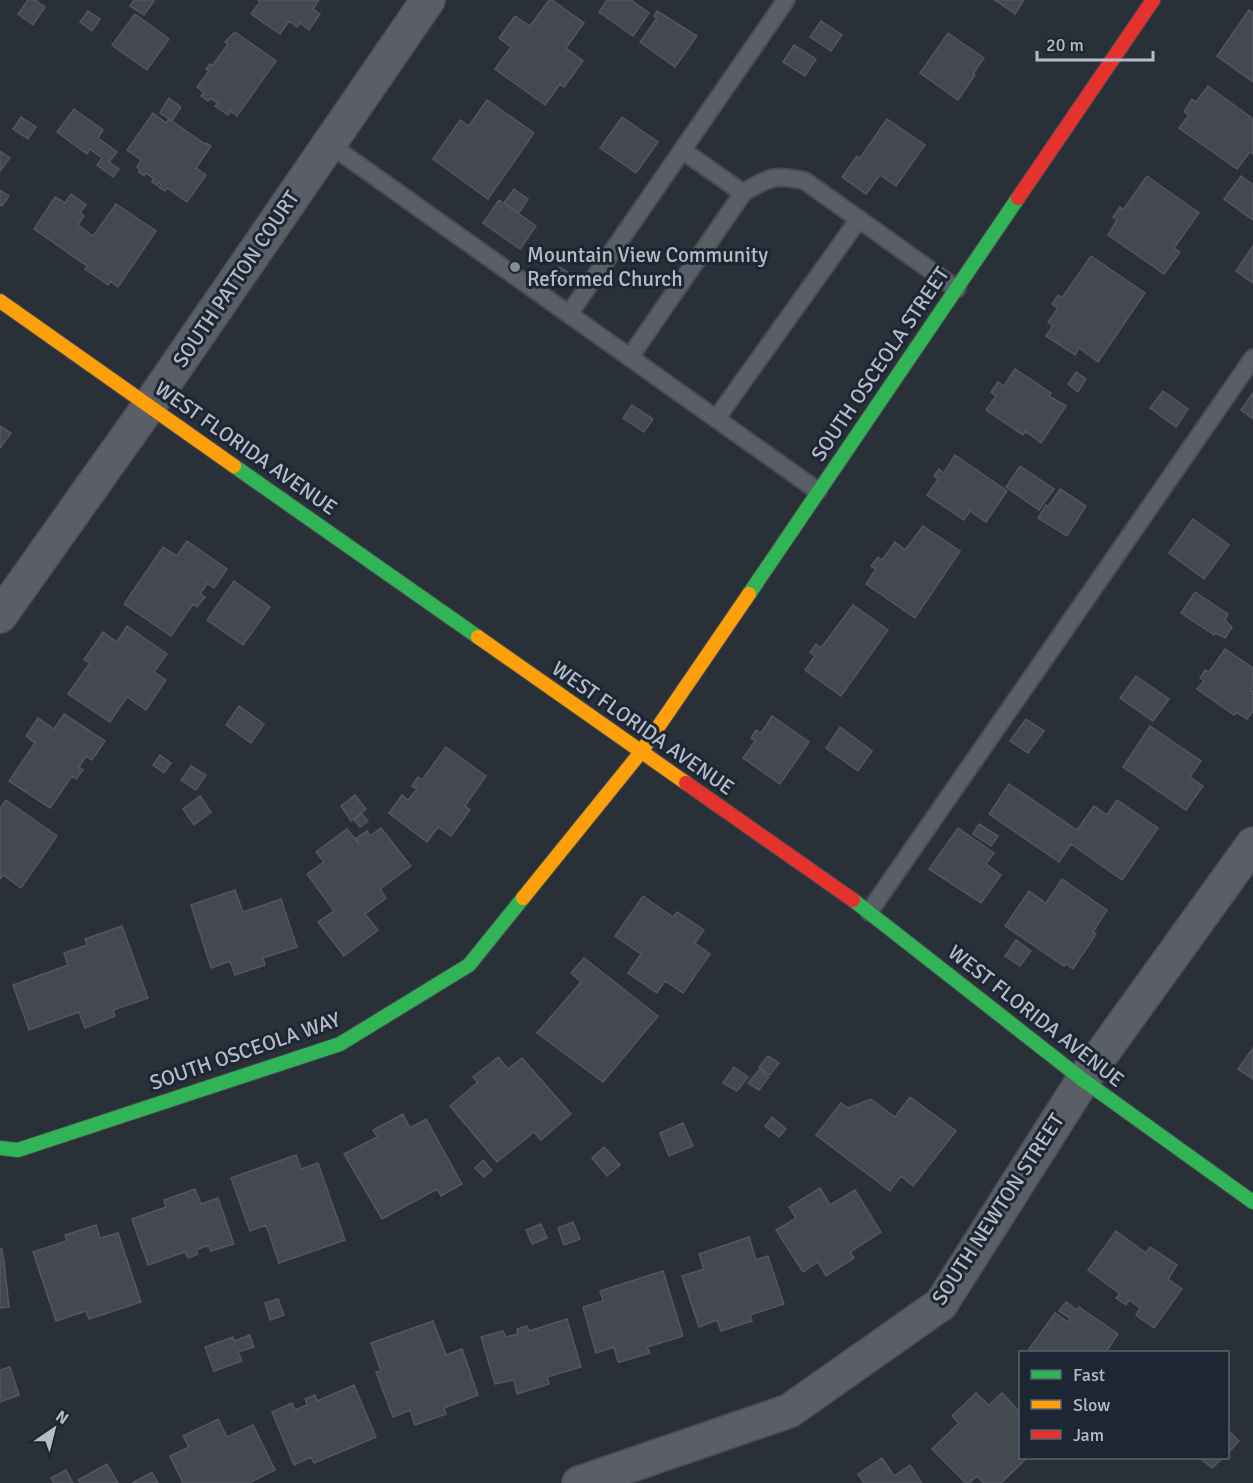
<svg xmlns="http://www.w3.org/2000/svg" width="1253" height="1483" font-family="Signika,sans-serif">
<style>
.building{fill:#444950;stroke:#52575f;stroke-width:1.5}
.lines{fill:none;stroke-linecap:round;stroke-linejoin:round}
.lane-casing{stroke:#484c53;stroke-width:20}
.street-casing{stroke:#484c53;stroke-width:36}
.fast-casing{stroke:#484c53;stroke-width:16}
.slow-casing{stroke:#484c53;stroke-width:16}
.jam-casing{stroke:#484c53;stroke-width:16}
.lane{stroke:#5a5e66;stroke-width:16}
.street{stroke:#5a5e66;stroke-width:33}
.fast{stroke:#30b455;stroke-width:14}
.slow{stroke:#ff9f0a;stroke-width:14}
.jam{stroke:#e5322d;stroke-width:14}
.poi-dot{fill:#848b96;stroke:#1d2633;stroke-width:2}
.labels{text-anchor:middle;stroke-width:6;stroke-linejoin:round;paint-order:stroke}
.poi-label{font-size:21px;fill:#b4bcc9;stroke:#1d2633;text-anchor:start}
.street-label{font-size:21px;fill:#b4bcc9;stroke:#1d2633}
</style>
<rect width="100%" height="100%" fill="#2a3038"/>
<path class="building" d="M28,0H35L45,7L33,25L18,14Z
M134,0H152L154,1L144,15L130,6Z
M258,0H319L313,9L320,14L309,30L300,23L297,27L289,21L280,34L251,14L260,2Z
M549,0H552L584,23L566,48L583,61L564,87L560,84L545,105L495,69L511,47L499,38L515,16L530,26Z
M607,0H631L649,13L633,36L599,12Z
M995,0H1024L1015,14Z
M1249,10L1253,13V82L1217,56Z
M88,11L100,19L92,31L80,22Z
M657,11L697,36L675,67L640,42L657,18L654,16Z
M135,14L169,39L147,70L112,45Z
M821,21L842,35L831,51L810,37Z
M235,32L276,61L237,116L231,111L228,115L215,106L218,103L210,98L208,101L201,96L204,93L197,87L209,71L206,69L210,64L212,66L228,44L225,42Z
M948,33L984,58L973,74L975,75L958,100L920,73Z
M794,45L816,59L805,76L783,62Z
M1208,86L1253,119V154L1250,152L1237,169L1179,128L1189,115L1184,112L1192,99L1196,102Z
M169,98L181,107L172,121L160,113Z
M487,100L534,133L488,199L433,159L460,120L469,126Z
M74,109L103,130L98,138L117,152L109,162L119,169L113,177L97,165L102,158L90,149L87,154L57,132Z
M153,113L166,123L169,119L205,144L206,143L211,146L196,168L206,175L187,202L167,188L165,191L159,187L161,184L159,182L157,185L152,182L154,179L146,173L144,176L139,172L140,170L137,167L141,160L127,150Z
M21,117L36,127L28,139L13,129Z
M622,117L658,142L636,173L600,148Z
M887,119L925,145L896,186L880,175L866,194L842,177L857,156L860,158Z
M0,151L10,158L0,171Z
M1147,176L1199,213L1174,248L1180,252L1164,274L1108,235L1117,220L1113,217L1120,207L1123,210Z
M1241,176L1253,185V220L1224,199Z
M514,189L528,199L519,213L504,203Z
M0,190L9,196L2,206L0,205Z
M71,194L86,205L80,213L84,216L78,225L93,236L116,204L156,231L118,287L110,281L108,285L85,269L87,266L34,229L55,197L65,203Z
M499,200L536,226L520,249L483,223Z
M1253,246V283L1236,271Z
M1091,256L1145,293L1098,362L1079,348L1075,355L1046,336L1053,326L1048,322L1058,308L1052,304L1058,295L1062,298Z
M559,267L568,272L560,285L551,279Z
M1015,369L1051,393L1049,396L1066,406L1041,443L1025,431L1023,435L986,410L996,396L991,392L998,382L1004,386Z
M1076,372L1086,379L1078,392L1068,384Z
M1163,391L1188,409L1176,427L1150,408Z
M1253,393V419L1241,410Z
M632,405L653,419L644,432L623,418Z
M0,426L11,433L0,448Z
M955,455L1007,491L986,522L970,511L964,520L927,495L938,479L934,476L939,469L944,473Z
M1020,466L1054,489L1039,510L1006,487Z
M1060,489L1086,506L1067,536L1038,518L1046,505L1048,507Z
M1193,519L1229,545L1204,579L1169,553Z
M923,526L960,551L915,618L866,584L876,569L871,566L878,557L882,560L895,542L905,550Z
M187,541L227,569L214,588L207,583L200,594L205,597L197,607L193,604L171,636L124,604L163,547L177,556Z
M234,581L270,607L243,645L207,620Z
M1195,592L1228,614L1225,620L1232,627L1225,638L1215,633L1214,635L1181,613Z
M853,605L888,630L841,696L805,670L815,656L810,652L816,644L821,648Z
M127,626L167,654L154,672L166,680L146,710L127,697L110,722L68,694L90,663L84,660L103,632L117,642Z
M1225,649L1253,668V686L1251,690L1253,691V711L1247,719L1236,712L1234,715L1197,689L1204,681L1200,678L1205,670L1209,672Z
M1136,676L1169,699L1153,721L1120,698Z
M239,706L264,724L251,743L226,725Z
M64,714L105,741L92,760L86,756L79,767L83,770L76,779L72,776L50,808L9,781L35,743L26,736L38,718L54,729Z
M772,716L809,742L780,784L743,758L755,741L751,738L756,730L761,733Z
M1026,719L1044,731L1028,753L1010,741Z
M1150,726L1201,761L1190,777L1203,786L1186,810L1123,767Z
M840,727L872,751L858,771L826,748Z
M446,747L486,776L465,806L470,810L451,836L438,827L427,842L389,813L402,795L408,800L417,789L412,786L418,777L422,780Z
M160,755L171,763L164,773L153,765Z
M191,766L206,775L196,790L181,780Z
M1009,784L1077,830L1094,806L1107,815L1117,800L1158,828L1122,880L1071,844L1059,862L989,814Z
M355,795L366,809L351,821L341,806Z
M200,796L211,812L194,825L183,809Z
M6,800L57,836L21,888L3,875L0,879V809Z
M362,814L368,821L360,827L354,820Z
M979,824L998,836L991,846L973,834Z
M381,828L411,866L380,889L386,898L365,914L378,930L344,956L318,922L334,911L307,874L324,862L316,852L347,829L359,844L356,838L367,831L370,836Z
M958,828L994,853L986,864L1001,875L981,903L929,869Z
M1062,879L1107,910L1093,932L1096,934L1073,969L1066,964L1064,966L1005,926L1029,891L1046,903Z
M235,890L243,912L281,899L297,947L263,958L265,965L235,975L230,961L211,968L191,905Z
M643,896L673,917L677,912L704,930L695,943L710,954L683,993L665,981L657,993L628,973L641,954L615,936Z
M122,926L148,998L113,1010L115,1016L85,1028L79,1012L29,1030L13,985L68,965L64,953L87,945L85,939Z
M1016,940L1031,951L1020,966L1005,956Z
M584,958L658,1016L603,1082L537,1033L581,982L571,973Z
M1253,1048V1079L1238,1069Z
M768,1056L779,1063L770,1075L759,1067Z
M498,1057L508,1069L522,1058L571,1114L541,1140L534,1132L497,1162L450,1106L478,1082L473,1077Z
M734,1067L748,1077L737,1091L723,1083Z
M760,1069L769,1077L759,1090L748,1083Z
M910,1097L956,1131L913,1186L901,1176L890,1191L816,1135L841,1103L848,1108L871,1099L895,1117Z
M403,1114L410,1128L426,1119L462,1184L441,1196L437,1189L382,1219L344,1154L377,1137L373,1130Z
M772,1117L786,1129L779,1137L765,1126Z
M683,1123L693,1146L669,1156L660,1133Z
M604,1147L620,1165L607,1176L592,1158Z
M296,1155L301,1169L318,1163L345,1240L279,1263L266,1225L250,1231L231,1178Z
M483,1160L492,1170L484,1177L475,1168Z
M820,1188L830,1205L855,1190L881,1232L850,1252L854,1258L826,1276L818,1262L803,1272L776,1230L796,1218L789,1207Z
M195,1189L201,1204L218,1198L234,1244L211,1251L209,1245L196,1250L198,1254L188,1258L185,1252L148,1265L132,1219L166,1207L164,1200Z
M573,1222L580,1239L564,1245L558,1228Z
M541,1224L547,1238L532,1244L526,1230Z
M96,1225L100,1238L118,1233L141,1302L89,1319L86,1311L56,1321L33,1252L67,1241L65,1235Z
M1116,1231L1146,1253L1150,1247L1177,1265L1168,1279L1182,1289L1154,1328L1136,1315L1140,1308L1129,1300L1126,1305L1116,1298L1120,1294L1088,1270Z
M749,1237L756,1260L768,1256L784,1304L750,1315L752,1321L721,1331L717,1320L699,1327L682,1276L704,1269L699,1254Z
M0,1249H2L4,1261L9,1307L0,1308Z
M663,1271L683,1336L647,1347L650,1353L620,1362H618L614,1347L596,1353L583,1307L603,1301L600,1291Z
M278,1299L284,1315L270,1320L265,1303Z
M1066,1302L1077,1310L1079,1307L1118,1334L1106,1352H1027L1055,1313L1068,1322L1070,1318L1059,1311Z
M567,1319L581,1367L547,1377L549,1384L517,1394L514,1380L495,1384L481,1337L503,1331L506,1337L518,1334L517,1329L527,1326L529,1331Z
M433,1321L446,1355L462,1349L478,1395L444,1408L446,1414L415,1425L410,1410L393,1417L376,1372L381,1371L371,1343Z
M250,1335L254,1347L238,1352L242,1361L214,1371L205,1347L233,1337L234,1341Z
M10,1367L19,1395L0,1402V1370Z
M354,1385L376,1437L314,1463L311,1457L294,1465L272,1412L292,1403L295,1410L307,1405L305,1399L315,1395L317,1401Z
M976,1393L989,1405L1002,1393L1020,1412V1458H1027L1001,1483H984L977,1476L969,1483H966L932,1449L959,1423L952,1416Z
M218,1419L227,1437L253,1425L275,1470L249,1483H183L170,1456L189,1447L183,1436Z
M1229,1431L1239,1441L1228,1453V1432Z
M882,1458L894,1476L910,1465L922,1483H864L858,1474Z
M1200,1458H1223L1212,1468Z
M107,1464L118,1483H80L78,1480Z
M66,1470L73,1483H54L51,1478Z
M152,1472L158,1483H132Z"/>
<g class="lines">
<g class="lane-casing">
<path id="lane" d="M329,144L818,491
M682,150L743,193C769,177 775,174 805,181L957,289
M569,314L786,0
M630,357L743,193
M716,419L859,219
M869,912L1253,358"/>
</g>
<g class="street-casing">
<path id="street" d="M0,616L149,406L428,0
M579,1483L789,1411L941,1304L1083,1080L1253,844"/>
</g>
<g class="fast-casing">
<path id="fast" d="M234,466L478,637
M749,594L1018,198
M853,900L1083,1080L1253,1202
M0,1148L18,1150L340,1044L469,965L523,898"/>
</g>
<g class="slow-casing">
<path id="slow" d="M0,301L234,466
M478,637L686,783
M523,898L641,752L749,594"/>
</g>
<g class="jam-casing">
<path id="jam" d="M1018,198L1153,0
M686,783L853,900"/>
</g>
<use href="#lane" class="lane"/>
<use href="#street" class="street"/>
<use href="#fast" class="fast"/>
<use href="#slow" class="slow"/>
<use href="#jam" class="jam"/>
</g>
<circle class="poi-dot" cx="515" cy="267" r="6"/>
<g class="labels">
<g class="poi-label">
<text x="527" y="262">Mountain View Community<tspan x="527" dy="24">Reformed Church</tspan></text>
</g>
<g class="street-label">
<text transform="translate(236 279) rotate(-56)" y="7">SOUTH PATTON COURT</text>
<text transform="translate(880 364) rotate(-56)" y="7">SOUTH OSCEOLA STREET</text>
<text transform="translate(246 448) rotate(35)" y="7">WEST FLORIDA AVENUE</text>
<text transform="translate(643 728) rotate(35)" y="7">WEST FLORIDA AVENUE</text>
<text transform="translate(1036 1016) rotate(38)" y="7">WEST FLORIDA AVENUE</text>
<text transform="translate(245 1051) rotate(-19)" y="7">SOUTH OSCEOLA WAY</text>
<text transform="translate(998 1209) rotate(-57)" y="7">SOUTH NEWTON STREET</text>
</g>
</g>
<rect x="1019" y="1351" width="210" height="108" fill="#1d2633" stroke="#59626f" stroke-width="1.5"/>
<rect x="1031" y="1370" width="30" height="9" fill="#30b455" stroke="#59626f" stroke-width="1.5"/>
<text x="1073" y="1381" font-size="18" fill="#b4bcc9">Fast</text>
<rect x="1031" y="1400" width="30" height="9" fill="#ff9f0a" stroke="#59626f" stroke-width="1.5"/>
<text x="1073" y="1411" font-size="18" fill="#b4bcc9">Slow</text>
<rect x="1031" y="1430" width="30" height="9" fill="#e5322d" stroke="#59626f" stroke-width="1.5"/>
<text x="1073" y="1441" font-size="18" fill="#b4bcc9">Jam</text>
<g transform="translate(54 1429) rotate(35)" stroke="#1d2633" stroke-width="4.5" paint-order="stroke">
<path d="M0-4.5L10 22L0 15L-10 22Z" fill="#b4bcc9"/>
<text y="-9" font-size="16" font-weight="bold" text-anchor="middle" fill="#b4bcc9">N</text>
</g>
<path d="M1037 51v9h116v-9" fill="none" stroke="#b4bcc9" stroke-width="3"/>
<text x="1046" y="51" font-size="18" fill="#b4bcc9" stroke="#1d2633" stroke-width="4.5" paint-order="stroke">20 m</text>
</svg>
